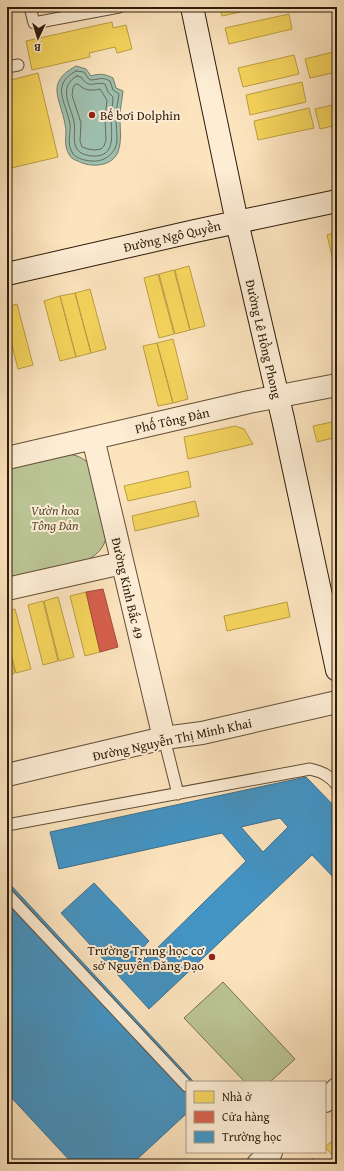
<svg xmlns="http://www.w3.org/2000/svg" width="344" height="1171" font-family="'Gentium Book Plus',serif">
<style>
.green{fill:#bbc595;stroke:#747050}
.water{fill:#9fbfae;stroke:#727e6c}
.homes{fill:#f6d55c;stroke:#ba9e43}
.shops{fill:#d6604d;stroke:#a44c39}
.schools{fill:#4393c3;stroke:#3d6f8c;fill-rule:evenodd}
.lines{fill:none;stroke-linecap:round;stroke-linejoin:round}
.shore{stroke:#666e5c;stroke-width:1}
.lane-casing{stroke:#624e37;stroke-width:13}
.street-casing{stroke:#624e37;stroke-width:24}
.secondary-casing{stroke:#2e1c0a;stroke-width:24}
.lane{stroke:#fdedd5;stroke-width:11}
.street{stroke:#fdedd5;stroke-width:22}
.secondary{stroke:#fdedd5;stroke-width:22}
.poi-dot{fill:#8f2418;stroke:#fdedd5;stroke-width:1.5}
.labels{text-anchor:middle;stroke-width:4;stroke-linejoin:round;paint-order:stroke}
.poi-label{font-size:13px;fill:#2e1c0a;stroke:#fdedd5;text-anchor:start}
.street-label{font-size:13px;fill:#2e1c0a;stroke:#fdedd5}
.park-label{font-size:13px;font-style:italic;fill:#584f34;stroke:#fdedd5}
</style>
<rect width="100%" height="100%" fill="#fce4be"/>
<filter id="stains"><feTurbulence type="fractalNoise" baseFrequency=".005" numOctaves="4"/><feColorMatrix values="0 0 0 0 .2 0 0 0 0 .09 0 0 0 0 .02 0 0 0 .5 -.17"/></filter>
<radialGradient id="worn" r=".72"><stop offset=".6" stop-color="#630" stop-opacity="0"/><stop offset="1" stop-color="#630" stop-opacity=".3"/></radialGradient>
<path class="green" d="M65,454C74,454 83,457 90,465C94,470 105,522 107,532C105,547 100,552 88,560L7,578V469Z
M223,982L295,1059L270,1082H245L184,1018Z"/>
<path class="water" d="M76,66L86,69L91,76C100,73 105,74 113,78L116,88L123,91C122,100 120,109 120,118C120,130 122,140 118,152C112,167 90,168 78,161C75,160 72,159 70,156C62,144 68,136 65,124C60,97 45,83 76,66Z"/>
<path class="homes" d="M220,7H262L222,16Z
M289,14L292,29L229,44L225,28Z
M112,22L113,28L126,25L132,49L117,53L115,47L89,53L90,57L32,70L26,41Z
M337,51V72L310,78L305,59Z
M294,55L299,74L243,87L238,68Z
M38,73L58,157L7,169V81Z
M302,82L306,102L250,115L246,95Z
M337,104V125L320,129L315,109Z
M309,108L314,128L258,140L254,121Z
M337,232V276L327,235Z
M189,266L205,326L190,330L175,270Z
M174,270L190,330L175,334L159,274Z
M158,274L174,334L159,338L144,278Z
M90,289L106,349L91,353L75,293Z
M75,293L91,353L76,357L60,296Z
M60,296L76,357L60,361L44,301Z
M17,304L33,365L18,369L7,326V307Z
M173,339L188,399L173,403L157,343Z
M157,343L173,403L158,406L143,346Z
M337,421V437L317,442L313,426Z
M235,426L244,429L253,444L188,459L184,437Z
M188,471L191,487L128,501L124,486Z
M195,501L199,516L135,531L132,516Z
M86,592L100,652L85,656L70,596Z
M58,597L74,657L59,661L44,601Z
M43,601L58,661L43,665L28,605Z
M287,602L290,617L227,631L224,616Z
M15,609L31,669L16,673L7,639V611Z
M7,643L15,673L7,675Z
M337,1137V1160L325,1147Z
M313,1158L318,1164H307Z"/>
<path class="shops" d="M103,589L118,647L100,652L86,592Z"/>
<path class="schools" d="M306,777L337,809V881L312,855L149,1009L61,913L94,883L149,941L139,952L146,959L246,861L222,833L59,869L50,832ZM280,818L288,827L263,852L241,827Z
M7,881L194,1082H187V1113L132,1164H73L7,1093Z"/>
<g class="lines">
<path class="shore" d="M76,71L84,72L88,78L90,80C99,80 102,76 110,81L113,90L119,94C118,102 116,110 116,118C116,125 117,132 117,140C117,152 105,162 93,161C87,161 77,159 73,154C66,143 71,135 70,124C66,102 50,85 76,71Z
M77,76L81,77C90,90 93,81 105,84L108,92L113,97C113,104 111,111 111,118C111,133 117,157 93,156C88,156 80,154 77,149C72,141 76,132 74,122C71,106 57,87 77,76Z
M76,84H78C85,91 91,91 100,89L107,100L105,118L106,140L104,146L101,149L94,150L88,149L82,147L80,141L81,123L72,95L73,88Z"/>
<g class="lane-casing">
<path id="lane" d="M30,7L34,23L119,7
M7,67L18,65
M164,738L178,794
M7,825L310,769C322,772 329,775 337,785
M7,894L187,1086"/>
</g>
<g class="street-casing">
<path id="street" d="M93,438L164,738
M7,458L249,402L337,385
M7,589L122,563
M7,775L164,738L202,733L337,702
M325,1101L337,1089
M258,1164L271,1152"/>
</g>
<g class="secondary-casing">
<path id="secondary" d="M192,7L237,222L283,419L337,670
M7,274L195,231L337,201"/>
</g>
<use href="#lane" class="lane"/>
<use href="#street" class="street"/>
<use href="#secondary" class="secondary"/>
</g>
<g class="poi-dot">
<circle cx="92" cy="115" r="4"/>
<circle cx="212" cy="957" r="4"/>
</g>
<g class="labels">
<g class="poi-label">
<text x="100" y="120">Bể bơi Dolphin</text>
<text x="204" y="955" text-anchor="end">Trường Trung học cơ<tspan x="204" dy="15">sở Nguyễn Đăng Đạo</tspan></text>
</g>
<g class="street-label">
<text transform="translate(172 236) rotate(-13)" y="5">Đường Ngô Quyền</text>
<text transform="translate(264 339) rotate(77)" y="5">Đường Lê Hồng Phong</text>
<text transform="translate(172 420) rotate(-13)" y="5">Phố Tông Đản</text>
<text transform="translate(128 588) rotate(77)" y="5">Đường Kinh Bắc 49</text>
<text transform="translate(172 739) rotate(-12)" y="5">Đường Nguyễn Thị Minh Khai</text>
</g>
<g class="park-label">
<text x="55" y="515">Vườn hoa<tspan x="55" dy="15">Tông Đản</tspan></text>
</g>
</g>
<rect width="344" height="1171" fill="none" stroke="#fce4be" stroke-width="24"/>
<rect x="8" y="8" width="328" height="1155" fill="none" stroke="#2e1c0a" stroke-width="2"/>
<rect x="12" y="12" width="320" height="1147" fill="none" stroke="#2e1c0a"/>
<rect x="186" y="1081" width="140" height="72" fill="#fdedd5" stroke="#aa9984"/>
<rect x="194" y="1091" width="20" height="12" fill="#f6d55c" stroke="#aa9984"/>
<text x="222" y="1101" font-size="12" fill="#2e1c0a">Nhà ở</text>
<rect x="194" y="1111" width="20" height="12" fill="#d6604d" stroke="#aa9984"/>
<text x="222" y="1121" font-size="12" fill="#2e1c0a">Cửa hàng</text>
<rect x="194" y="1131" width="20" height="12" fill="#4393c3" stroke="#aa9984"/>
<text x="222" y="1141" font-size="12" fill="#2e1c0a">Trường học</text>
<g transform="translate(38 38) rotate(184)" stroke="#fdedd5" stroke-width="3" paint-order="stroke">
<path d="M0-3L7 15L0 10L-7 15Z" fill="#2e1c0a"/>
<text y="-6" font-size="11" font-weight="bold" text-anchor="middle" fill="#2e1c0a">B</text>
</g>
<rect width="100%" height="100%" filter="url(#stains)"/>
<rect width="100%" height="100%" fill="url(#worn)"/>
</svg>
